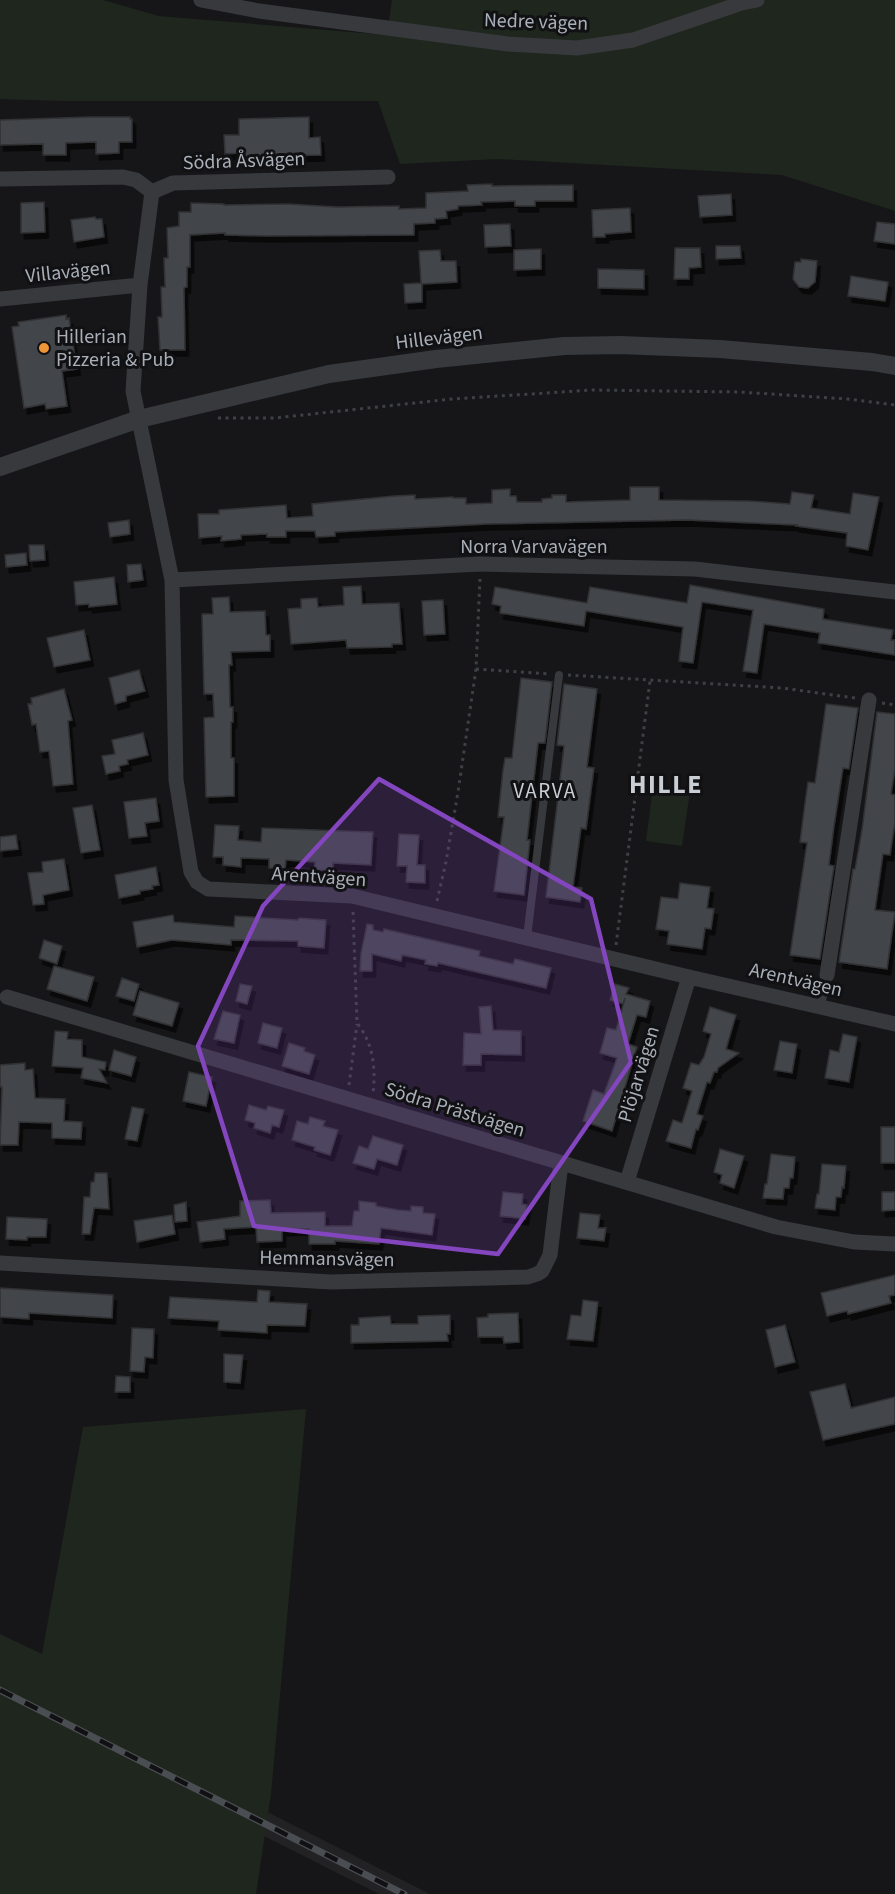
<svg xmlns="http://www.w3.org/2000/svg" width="895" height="1894" font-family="'Source Sans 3',sans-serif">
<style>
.built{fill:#222225}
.green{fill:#1e261e}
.building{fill:#424448;stroke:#303134;stroke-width:1.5;filter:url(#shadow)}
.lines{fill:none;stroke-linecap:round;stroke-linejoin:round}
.path{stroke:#3d4044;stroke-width:3;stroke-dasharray:3 4.5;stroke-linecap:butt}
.service{stroke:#37393d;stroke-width:8}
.minor{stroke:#37393d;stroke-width:15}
.tertiary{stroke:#37393d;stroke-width:18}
.rail-casing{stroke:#4a4d52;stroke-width:7}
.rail{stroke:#111113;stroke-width:4.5;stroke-dasharray:14;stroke-linecap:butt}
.marked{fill:#8446be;fill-opacity:0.2;stroke:#8446be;stroke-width:4.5;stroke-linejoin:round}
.poi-dot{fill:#ee9537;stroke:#111113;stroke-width:2}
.labels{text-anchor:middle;stroke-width:6;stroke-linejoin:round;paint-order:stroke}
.street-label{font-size:20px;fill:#a8afb8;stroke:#111113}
.poi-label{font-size:20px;fill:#a8afb8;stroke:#111113;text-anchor:start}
.neighbourhood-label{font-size:21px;letter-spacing:1.5px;fill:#c9ced4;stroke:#111113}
.district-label{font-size:26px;font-weight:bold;letter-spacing:1.5px;fill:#c9ced4;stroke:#111113}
</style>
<defs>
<filter id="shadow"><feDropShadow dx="3.5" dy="6" stdDeviation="0" flood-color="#0009"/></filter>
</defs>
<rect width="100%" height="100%" fill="#161618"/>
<path class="built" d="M0,1677L430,1894H379L242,1825Z"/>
<path class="green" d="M0,0H103L159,16L387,35L392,0H895V211L782,175L498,159L400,164L378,101H62L0,99Z
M653,787L690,792L682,846L646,841Z
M306,1409L271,1794L256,1894H0V1634L42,1654L83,1427Z"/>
<path class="building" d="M89,117H130V119H132V142H119V153L96,154V142L66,143V155H43V144L0,145V120Z
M309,117V138L320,137L321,155L240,157V153L225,154L224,135H239V119Z
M492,184V186L573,185V201H535V206H515V201L481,202L482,205L458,206V209L446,211L447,218L435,219V223L414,224V235L265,236L225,235V233L190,235V267H187V287L184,288L185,350H160L158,317H162L161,287H165L164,258H168L167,228L179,226V212H191V203L224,204V205L288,204L337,207L399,206V209L426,208V193L468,191L467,185Z
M731,194L732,215L700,217L698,196Z
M44,202L45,232L21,233V203Z
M630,208L631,232L605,234V237H593L592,210Z
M95,217L96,219H102L104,237L74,242L71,220Z
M877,222L895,224V244L874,241Z
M510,224L511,246L485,247L484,225Z
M716,246H740L741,258L716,259Z
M675,248H700L701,267L689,268V279H674Z
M541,249V269L514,270V250Z
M440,250L441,261H456L457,282L422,284V302L405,303L404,284L421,283L419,251Z
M801,259L817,261L815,282L808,288L799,287L793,279L795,262H801Z
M598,269L644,270V289L598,288Z
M851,276L888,282L885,301L848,296Z
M66,315V319L69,318L77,369L62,371L67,406L46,409L45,404L24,408L12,327L19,326L18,322Z
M630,487H659V500L749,501L790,504L792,492L814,495L811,508L850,514L853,493L879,497L868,550L846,546L847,533L796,526L797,525L687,520L487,524L335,532V536L316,537L315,531H286V537H267V534L241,535V539L221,541L222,536L199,538L198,514H219V510L286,505L287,518L313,516L312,504L394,496L415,495V499L453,497V498H466V504L492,503V490L510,489V496H516L517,502H542V499L552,498V495H566V502L630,500Z
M129,520L130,534L110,537L108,523Z
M29,545H44L45,560L30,561Z
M26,553L27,565L6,567L5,555Z
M141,564L143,580L128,582L127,565Z
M114,577L117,604L89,607V604L76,605L74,582Z
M690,585L824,609L823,619L893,630L891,640H895V655L818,643L820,633L764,624L757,673L743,671L753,610L702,602L693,663L679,661L683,627L586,611L584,626L500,613L501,606L492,604L495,587L587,603L590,587L687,603Z
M361,586L362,604L399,603L402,644H392V647L347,648L346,640L291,644L288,609L301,608V599L317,598L318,607L344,605L343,587Z
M229,597L230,612L265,611L266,635H270V651L231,652L232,665H229L230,707H233V722H231V758H234V796L206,797L204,718L214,717L213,694H204L202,614H213L212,598Z
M443,600L445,634L424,635L422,601Z
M84,630L90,660L54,667L47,638Z
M139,670L145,691L126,696V701L115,704L109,678Z
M521,678L552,682L545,743H538L527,840H530L524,895L494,891L504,817H498L503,770L505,758H512Z
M564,684L597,689L587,767L594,768L586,829L581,828L573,887L582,888L580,902L546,897L564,746L557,745Z
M64,689L72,720L68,721L73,784L53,786L49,751L40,752L36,724L32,725L28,704H32L31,698Z
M826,704L858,708L849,769L843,768L834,826L829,865L834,866L820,959L790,955L807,843L800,842L805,803L808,782L815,783Z
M877,712L895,714V769L891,794L895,795V822L890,855L883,854L875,910L895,912L887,969L839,962L853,869H855L862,830Z
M143,733L148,755L127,760L128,764L119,766L120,771L106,774L102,756L115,754L112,740Z
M156,798L159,821L145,823L147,836L129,838L124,802Z
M92,805L100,850L81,853L73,808Z
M215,825L239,826L238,840L261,842L262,828L373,832L371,865L333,863V871L314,870L315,862L286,860L285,869L269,868V859L241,858V867L223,865V857H213Z
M399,834L419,835L417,865H425V883L406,882L407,866H397Z
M16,835L18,849L0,851V837Z
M64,859L69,890L43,895L44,904L33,905L28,873L43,872L42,862Z
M156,867L159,885L152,886L153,889L140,891V894L119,898L115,875Z
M680,883L710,887L707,908L714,909L711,929L705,928L702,949L667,944L669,931L656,929L661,897L678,899Z
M173,915L174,922L234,927L235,916L298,920L299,918L326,920L324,948L298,946V941L231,940V945L172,940L137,947L133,922Z
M367,924L373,925V930L383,932L384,929L480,951L479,956L513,964L515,959L551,968L546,988L438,963L437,966L425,964L426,960L402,955L401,961L372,954V971H360L361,953Z
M44,940L62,946L57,964L39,958Z
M54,966L94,977L87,1001L47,989Z
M122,978L139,984L134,1001L116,996Z
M240,984L252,986L247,1004L236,1001Z
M615,984L629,988L626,994L650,1001L646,1017L637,1015L628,1044L637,1047L612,1131L583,1121L593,1090L604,1094L617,1058L600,1053L607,1028L616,1030L625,998L623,1004L610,1000Z
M140,991L179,1003L172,1026L133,1015Z
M491,1006L493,1030L521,1031V1055L481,1054V1065H463L464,1033L481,1034L479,1007Z
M710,1007L736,1015L726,1049L739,1053L718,1068L717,1072H714L710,1083L707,1082L697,1114L703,1116L698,1130L696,1129L691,1148L666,1141L673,1120L682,1123L692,1091L683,1088L691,1063L699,1065L704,1057L711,1034L703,1031Z
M223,1011L240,1015L234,1043L214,1039Z
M263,1023L282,1028L277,1048L258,1043Z
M55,1031L68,1032L67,1039L82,1040V1057L106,1062L105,1070L99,1069L107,1083L81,1078L83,1068L52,1066Z
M843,1034L857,1037L849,1082L825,1078L830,1050L839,1052Z
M780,1041L797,1044L792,1073L774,1070Z
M289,1043L305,1048L304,1051L315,1055L309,1074L282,1066Z
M114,1050L136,1057L131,1076L109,1070Z
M25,1063V1070L33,1069L35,1098L65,1099L64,1121L82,1122L81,1139L52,1138V1123L19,1122L18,1145H0L2,1087H0V1065Z
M189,1072L212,1077L206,1106L183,1101Z
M249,1105L266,1110L268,1106L284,1110L279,1127L272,1125L270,1133L254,1128L255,1123L245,1120Z
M132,1107L144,1109L137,1141L125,1139Z
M310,1117L325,1121L323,1126L338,1130L330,1155L314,1150L315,1147L292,1140L297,1121L308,1124Z
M881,1127H895V1163H881Z
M373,1136L403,1145L397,1165L377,1159L374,1169L353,1163L359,1146L368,1149Z
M720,1149L744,1156L734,1188L720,1183L722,1175L714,1172Z
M771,1154L795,1157L793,1178H790L789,1188H784L783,1199L763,1198L765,1184H767Z
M822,1164L846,1166L844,1188L842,1187L841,1197H836L835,1210L815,1208L817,1194H819Z
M95,1173H107L109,1209L94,1208L90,1234H82L84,1197H90L91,1182H94Z
M503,1192L523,1194L522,1204L527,1205L525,1219L500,1216Z
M882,1192H895V1210L882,1211Z
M270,1200L271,1213L325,1212V1226H352L354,1211H359V1201L376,1203V1206L398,1210L411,1211V1206L423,1207V1213L435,1214L432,1235L381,1228L379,1244L335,1241V1244H309V1229L282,1230V1241L257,1242L256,1227L224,1229L225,1239L200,1242L197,1222L240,1216V1201Z
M186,1202L187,1221L175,1222L174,1205Z
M580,1213L600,1215L598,1228H606L604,1241L577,1238Z
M172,1215L175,1234L137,1242L134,1221Z
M7,1217L47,1219L46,1237H27V1240L6,1239Z
M895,1275V1295L889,1296L891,1303L848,1314L847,1311L827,1316L821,1293Z
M0,1288L113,1295L112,1318L29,1313V1319L0,1317Z
M258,1290L270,1291L269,1302L307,1304L305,1326L267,1325V1333L252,1332L218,1330L219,1321L168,1318L170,1297L257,1302Z
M583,1300L598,1302L593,1341L567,1339L571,1315L581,1316Z
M518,1313L519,1342L504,1343L503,1337H478L477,1318L488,1317V1314Z
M450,1315V1334H447L448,1341L351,1343V1325H359V1318L390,1316L391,1324H418V1316Z
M785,1325L795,1362L775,1367L766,1330Z
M132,1328L154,1329L153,1358L145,1357L144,1372L130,1371Z
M224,1354L243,1355L240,1383L224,1382Z
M116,1376L130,1377V1392H115Z
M845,1384L851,1408L895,1397V1424L823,1440L810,1392Z"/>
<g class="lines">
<path class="path" d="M218,418H275L452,399L593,390L739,392L848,399L895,405
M476,669L550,674
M568,675L782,688L855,698
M882,703L895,705
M437,901L446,862L458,792L476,669L480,578
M353,912L357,1023C373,1043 376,1067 373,1093
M616,945L650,681
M349,1085L357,1024"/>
<path class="service" d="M527,937L559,675
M821,1006L827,975"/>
<path class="minor" d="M201,0L259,11L508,44L577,48L633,40L742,3L757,0
M0,179L123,177L136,180L152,192L173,183L388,177
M152,192L140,285L133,391L172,580L176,780L191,872L197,882L208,889L352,896L689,977L895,1024
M0,299L140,285
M172,580L480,564L695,569L895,592
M827,975L869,700
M7,997L776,1227L854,1242L895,1244
M627,1182L689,977
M0,1263L331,1282L528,1277L537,1274L542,1271L550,1255L561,1163"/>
<path class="tertiary" d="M0,467L139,419L329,374L436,359L564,346L620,345L720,349L872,362L895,366"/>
<g class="rail-casing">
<path id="rail" d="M0,1690L404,1894"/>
</g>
<use href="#rail" class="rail"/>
</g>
<path class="marked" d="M379,779L591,899L631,1062L498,1254L254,1226L198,1046L263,906Z"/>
<circle class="poi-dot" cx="44" cy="348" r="6"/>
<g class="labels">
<g class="street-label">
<text transform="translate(536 21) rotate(2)" y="7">Nedre vägen</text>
<text transform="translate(244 160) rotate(-2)" y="7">Södra Åsvägen</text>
<text transform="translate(68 271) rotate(-6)" y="7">Villavägen</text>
<text transform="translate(439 337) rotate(-7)" y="7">Hillevägen</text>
<text x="534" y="553">Norra Varvavägen</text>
<text transform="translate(319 876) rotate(4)" y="7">Arentvägen</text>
<text transform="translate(796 979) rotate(13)" y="7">Arentvägen</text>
<text transform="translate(638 1074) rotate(-73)" y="7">Plöjarvägen</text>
<text transform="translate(455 1109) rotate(17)" y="7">Södra Prästvägen</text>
<text transform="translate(327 1258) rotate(1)" y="7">Hemmansvägen</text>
</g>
<g class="poi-label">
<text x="56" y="343">Hillerian<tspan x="56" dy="23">Pizzeria &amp; Pub</tspan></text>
</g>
<g class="neighbourhood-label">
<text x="545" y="798">VARVA</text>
</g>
<g class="district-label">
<text x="666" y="793">HILLE</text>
</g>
</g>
</svg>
